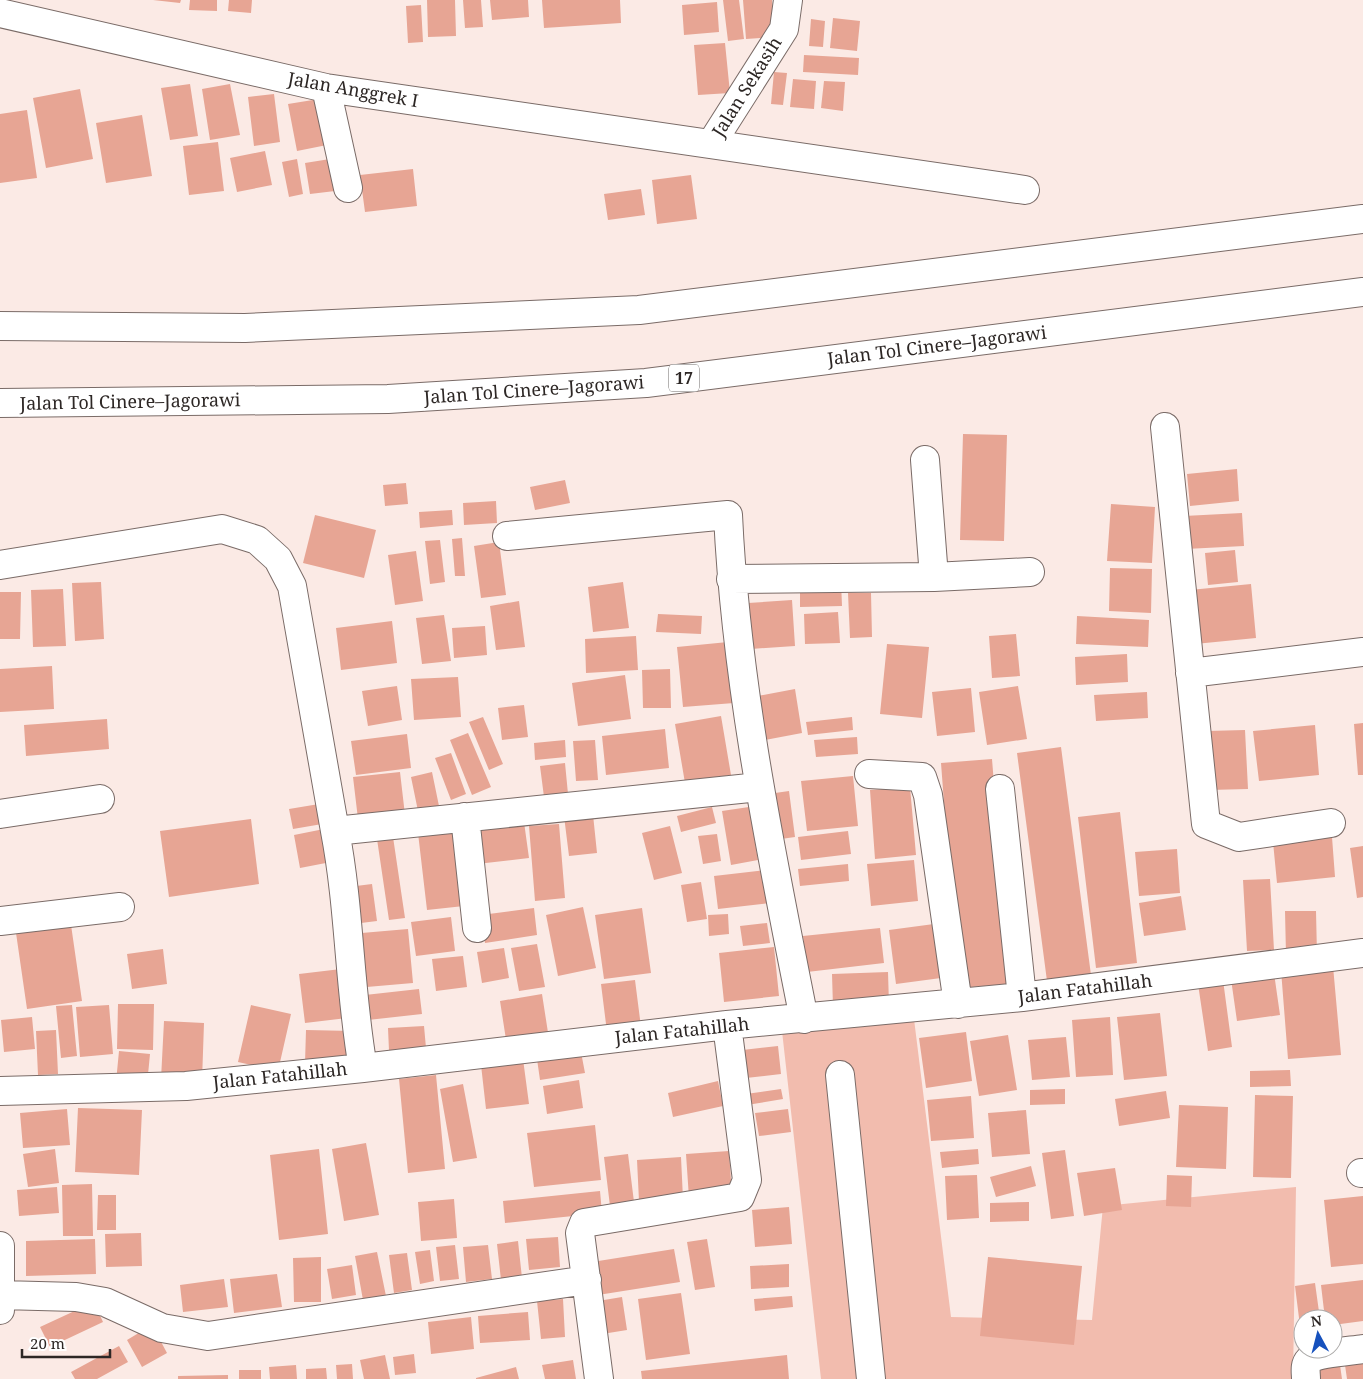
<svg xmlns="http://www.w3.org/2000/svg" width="1363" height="1379" font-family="'Noto Serif',serif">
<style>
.green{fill:#f2bcae}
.building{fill:#e7a594}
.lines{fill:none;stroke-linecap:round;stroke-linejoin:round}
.minor-casing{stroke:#7a6b67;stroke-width:30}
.highway-casing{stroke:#7a6b67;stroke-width:30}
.minor{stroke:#fff;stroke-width:28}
.highway{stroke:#fff;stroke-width:28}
.labels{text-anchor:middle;stroke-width:4.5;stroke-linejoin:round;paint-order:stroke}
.shield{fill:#fff;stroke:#6c6866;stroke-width:1}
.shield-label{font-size:16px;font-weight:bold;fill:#2d2725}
.street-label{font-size:18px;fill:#2d2725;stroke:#fff}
</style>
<rect width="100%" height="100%" fill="#fbeae5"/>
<path class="green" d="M914,1019L951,1317L1092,1320L1103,1206L1296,1187L1293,1379H821L782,1031Z"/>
<path class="building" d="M153,0H181L180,3Z
M190,0H217V11L189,10Z
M229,0H252L251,13L228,11Z
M427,0H455L456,36L428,37Z
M463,0H481L483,27L465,28Z
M490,0H528L529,17L492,20Z
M542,0H620L621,23L544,28Z
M723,0H739L744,39L728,41Z
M743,0H772L774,37L746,39Z
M717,2L719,32L684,35L682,5Z
M421,5L423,42L408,43L406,6Z
M833,18L860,21L857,51L830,48Z
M811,19L825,21L823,47L809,46Z
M725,43L730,93L698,95L694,45Z
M804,55L859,58L858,75L803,72Z
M774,72L787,73L783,105L771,104Z
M793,79L816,81L814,109L790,107Z
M824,81L845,82L843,111L821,108Z
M190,84L198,136L170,140L161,88Z
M230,84L240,135L210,140L202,89Z
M80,89L93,159L46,168L33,98Z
M274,94L280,142L254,146L248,97Z
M319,99L327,145L297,151L288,104Z
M27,110L37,178L0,183V114Z
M142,115L152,176L106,183L96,123Z
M218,142L224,191L189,195L183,146Z
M265,151L272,185L237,192L230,158Z
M297,159L303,194L289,197L282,162Z
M330,159L335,191L310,194L305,163Z
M413,169L417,206L365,212L360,175Z
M691,175L697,219L657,224L652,180Z
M641,189L645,215L608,220L604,194Z
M963,434L1007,435L1004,541L960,540Z
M1237,469L1239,501L1190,506L1187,474Z
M565,480L570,503L535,510L530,487Z
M406,483L408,504L385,506L383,485Z
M496,501L497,523L464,525L463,503Z
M1111,504L1155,507L1152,563L1107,561Z
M452,510L453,525L420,528L419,512Z
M1242,513L1244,546L1186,549L1184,516Z
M315,515L376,530L364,578L303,563Z
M462,538L465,576H455L452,539Z
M440,540L445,582L430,584L425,541Z
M499,542L506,595L481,598L474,546Z
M1235,550L1238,582L1208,585L1205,553Z
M416,551L423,601L395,605L388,555Z
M1110,568L1152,569L1151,613L1109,611Z
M800,581H841L842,606L800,607Z
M101,582L104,639L75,641L72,583Z
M623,582L629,628L593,632L588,587Z
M1251,584L1256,638L1195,644L1190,590Z
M63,589L66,646L33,647L31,590Z
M0,592H21L20,639H0Z
M848,593H871L872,637L850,638Z
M792,600L795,646L751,649L748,603Z
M519,601L525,647L496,650L490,606Z
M838,612L840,643L805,644L804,614Z
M658,614L702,616L701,634L656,632Z
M444,615L451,661L422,664L416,618Z
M1077,616L1149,620L1148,647L1076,644Z
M392,621L397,663L341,670L336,628Z
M485,626L487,655L454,658L452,628Z
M1016,634L1020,676L992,678L989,636Z
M636,636L638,670L586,673L585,639Z
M728,642L734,703L683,707L677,647Z
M887,644L929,647L922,718L880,714Z
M1127,654L1128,682L1076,685L1075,657Z
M52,666L54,709L0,712V669Z
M670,669L671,708H643L642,670Z
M625,675L631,719L578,726L572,683Z
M458,677L461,717L414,720L411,679Z
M397,686L402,720L368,726L362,691Z
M1018,686L1027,739L987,745L979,692Z
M971,688L975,732L937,736L932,692Z
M795,689L802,733L765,740L758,696Z
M1147,692L1148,718L1096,721L1094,695Z
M524,705L528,737L502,740L498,708Z
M721,716L731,775L685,783L675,724Z
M483,717L503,764L489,770L469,722Z
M852,717L853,730L808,735L806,722Z
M107,719L109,749L26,756L24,725Z
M1363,723V775H1358L1354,724Z
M1315,725L1319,775L1259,781L1253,731Z
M665,729L669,768L606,775L602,736Z
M1245,730L1248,789L1209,790L1207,731Z
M468,733L491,787L472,795L450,740Z
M407,734L411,768L356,775L351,741Z
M857,737L858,754L816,757L814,740Z
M565,740L566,757L535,760L534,743Z
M595,740L598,780L576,781L573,741Z
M1061,747L1091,975L1047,981L1017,753Z
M451,753L466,794L451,800L435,758Z
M992,759L1010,984L958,988L941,763Z
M565,763L568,794L544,797L540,766Z
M400,772L405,815L358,819L353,777Z
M432,772L439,806L418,811L411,777Z
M853,776L858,826L807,831L801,781Z
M910,787L916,855L875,859L870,790Z
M789,791L795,837L774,840L768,794Z
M325,803L328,823L293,829L289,809Z
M592,805L597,853L569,856L563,808Z
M712,807L716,823L681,832L677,816Z
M749,807L758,860L731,865L722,811Z
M1120,812L1137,963L1096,968L1078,817Z
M251,819L259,884L169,897L160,831Z
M524,822L529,858L477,864L473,828Z
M559,824L565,898L535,901L529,826Z
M670,826L682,873L654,880L642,833Z
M324,829L331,862L300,868L294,835Z
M455,829L464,906L427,910L418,833Z
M848,831L851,854L801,860L798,837Z
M717,834L721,861L703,864L698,836Z
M393,837L405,918L389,920L377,839Z
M1332,837L1335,877L1277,883L1273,842Z
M1363,846V897L1357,898L1350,848Z
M1177,849L1180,893L1139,896L1135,852Z
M914,860L918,901L871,906L867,864Z
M848,864L849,881L800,886L798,869Z
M766,870L770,903L718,909L714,876Z
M1270,879L1274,950L1247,951L1243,880Z
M701,882L707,919L687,922L681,885Z
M372,884L377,921L353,924L348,887Z
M1181,896L1186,930L1144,936L1139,903Z
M583,907L596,968L558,976L546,915Z
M534,908L537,935L485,943L481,915Z
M642,908L651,973L604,979L595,915Z
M1285,911H1316L1317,955H1286Z
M728,914L729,934L709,936L708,915Z
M451,917L455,951L416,956L411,922Z
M70,918L82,1001L27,1009L15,926Z
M767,923L770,943L743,946L740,926Z
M934,924L941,978L896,984L889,930Z
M880,928L884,963L807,972L803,936Z
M408,929L413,983L355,988L350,934Z
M537,944L545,987L519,991L511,948Z
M774,947L779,996L724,1002L719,953Z
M504,948L509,978L482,983L477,952Z
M163,949L167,984L132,989L127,954Z
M463,956L467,987L436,991L432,959Z
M1333,966L1341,1055L1288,1059L1281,970Z
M341,969L347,1018L305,1023L299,974Z
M888,972L889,1005L833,1007L832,974Z
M1274,973L1280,1015L1237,1021L1231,979Z
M635,980L641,1027L607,1032L601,984Z
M1223,980L1232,1047L1208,1051L1198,984Z
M419,989L422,1014L359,1021L356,996Z
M542,994L549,1039L507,1046L500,1001Z
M118,1004H154L153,1050L117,1049Z
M72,1005L77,1056L61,1058L56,1006Z
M109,1005L113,1054L80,1057L76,1007Z
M251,1005L291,1014L278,1071L238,1062Z
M1160,1013L1167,1076L1124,1080L1117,1017Z
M32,1017L35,1049L4,1052L1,1020Z
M1110,1017L1113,1075L1076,1077L1072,1020Z
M164,1021L204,1023L202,1081L161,1079Z
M424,1026L426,1048L389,1051L388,1028Z
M56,1030L58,1074L38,1075L36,1031Z
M306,1030L353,1031L352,1064L305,1063Z
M966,1032L972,1081L926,1088L919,1038Z
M1008,1035L1017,1090L979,1096L970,1041Z
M1066,1037L1070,1077L1032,1080L1028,1040Z
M778,1046L781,1074L737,1079L734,1051Z
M119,1051L150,1054L147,1085L116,1082Z
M581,1052L585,1073L540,1080L537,1059Z
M523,1059L529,1104L486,1109L481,1065Z
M1290,1070L1291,1086L1250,1087V1071Z
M436,1075L445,1169L408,1173L399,1079Z
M579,1080L583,1108L547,1114L543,1086Z
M718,1081L723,1106L673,1117L668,1093Z
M463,1084L477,1158L453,1162L440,1089Z
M781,1089L783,1099L747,1105L746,1094Z
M1065,1089V1104L1030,1105V1090Z
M1166,1091L1170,1118L1119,1126L1115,1099Z
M1255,1095L1293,1096L1291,1178L1253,1177Z
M971,1096L974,1138L931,1141L927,1100Z
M1179,1105L1228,1107L1226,1169L1176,1167Z
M78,1108L142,1110L139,1175L75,1172Z
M67,1109L70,1145L23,1148L20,1113Z
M788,1109L791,1132L759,1136L755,1113Z
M1026,1110L1030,1154L992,1157L988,1113Z
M595,1125L601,1180L534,1187L527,1133Z
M366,1143L379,1215L344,1221L332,1149Z
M55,1149L59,1183L28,1187L23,1154Z
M319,1149L328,1234L279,1240L270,1155Z
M978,1149L979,1164L942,1168L940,1152Z
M1065,1150L1074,1216L1051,1219L1042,1153Z
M729,1151L732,1195L689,1198L686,1154Z
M628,1154L634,1202L610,1206L604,1157Z
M681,1157L683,1199L639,1201L637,1160Z
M1031,1166L1036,1186L996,1197L990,1177Z
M1115,1168L1122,1210L1084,1216L1077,1173Z
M977,1175L979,1218L947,1220L945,1176Z
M1167,1175L1192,1176L1191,1207L1166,1206Z
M92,1184L93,1236H63L62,1185Z
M57,1187L59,1213L19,1216L17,1190Z
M600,1191L602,1213L505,1223L503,1201Z
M98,1195H116V1230H97Z
M1363,1196V1264L1331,1267L1324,1200Z
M454,1199L457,1238L421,1241L418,1202Z
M1029,1202V1221L990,1222V1203Z
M789,1207L792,1244L755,1247L752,1210Z
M141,1233L142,1266L106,1267L105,1234Z
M558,1237L560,1267L529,1270L526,1239Z
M95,1239L96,1274L26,1276V1241Z
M707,1239L715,1287L695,1290L687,1242Z
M518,1241L522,1278L501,1280L497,1244Z
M455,1245L459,1279L440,1281L436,1247Z
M488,1245L492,1279L466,1282L463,1247Z
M674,1249L680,1282L598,1295L592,1262Z
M430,1250L434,1281L420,1284L415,1252Z
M377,1252L386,1296L363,1300L355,1256Z
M407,1253L412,1290L394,1293L389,1255Z
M321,1257V1302H294L293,1258Z
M988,1257L1082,1266L1074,1345L980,1336Z
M789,1264V1287L751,1289L750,1266Z
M352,1265L356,1295L332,1299L327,1269Z
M277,1274L282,1307L234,1313L230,1279Z
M224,1279L228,1307L183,1312L180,1285Z
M1363,1280V1321L1333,1325V1319H1325L1321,1285Z
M1315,1283L1320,1319H1303V1325L1300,1326L1295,1286Z
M681,1293L690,1354L646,1360L638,1299Z
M792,1296L793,1307L755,1311L754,1299Z
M622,1297L627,1330L596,1335L592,1302Z
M563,1299L565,1337L541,1339L537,1301Z
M94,1302L103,1322L50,1347L40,1327Z
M528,1312L530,1340L480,1343L478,1316Z
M471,1317L474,1349L431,1354L428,1322Z
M152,1325L167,1353L142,1367L127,1340Z
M119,1346L128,1362L97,1379H75L71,1372Z
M414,1354L416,1373L395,1375L393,1357Z
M385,1355L390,1379H364L360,1360Z
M787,1355L789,1379H642L641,1371Z
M573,1360L576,1379H545L542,1365Z
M1363,1362V1379H1347L1345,1365Z
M352,1364L353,1379H337L336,1365Z
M296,1365L297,1379H270L269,1367Z
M1340,1365L1342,1379H1316L1315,1369Z
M516,1367L519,1379H476V1378Z
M326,1368L327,1379H306V1369Z
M239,1370H261V1379H239Z
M228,1375V1379H178V1376Z"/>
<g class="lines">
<g class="minor-casing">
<path id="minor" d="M0,13L326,88L1025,190
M326,88L348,188
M711,144L784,29L788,0
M1165,427L1206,824L1239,837L1331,823
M925,460L934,577
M507,536L728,515C736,685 771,852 804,1019
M0,565L222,529L257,540L278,559L292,586L335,831
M731,579L934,577L1030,572
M1190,673L1363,652
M869,774L922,777L928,795L958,1004
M1000,789L1022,997
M0,814L100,799
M465,817L477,928
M0,921L120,907
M363,1068C349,989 350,909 335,831L759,787
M840,1075L871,1379
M0,1091L186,1086L363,1068L727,1025L1022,997L1363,953
M1361,1173H1363
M0,1246V1310
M1,1295L76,1297L105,1302L162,1328L208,1336L587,1280
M599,1379L580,1233L584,1223L740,1197L747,1180L727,1025
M1306,1379C1306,1373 1304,1365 1309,1360C1317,1353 1351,1351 1363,1349"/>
</g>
<g class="highway-casing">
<path id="highway" d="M0,326L245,328L639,310L1363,219
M0,403L388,399L646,383L1363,292"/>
</g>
<use href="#minor" class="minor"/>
<use href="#highway" class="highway"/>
</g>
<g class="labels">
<rect class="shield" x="669" y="364.5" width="30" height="27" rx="4"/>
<g class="shield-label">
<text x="684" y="384">17</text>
</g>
<g class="street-label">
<text transform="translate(747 87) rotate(-58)" y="6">Jalan Sekasih</text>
<text transform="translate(353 90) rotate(10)" y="6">Jalan Anggrek I</text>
<text transform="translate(937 346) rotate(-7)" y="6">Jalan Tol Cinere–Jagorawi</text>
<text transform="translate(534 390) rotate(-4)" y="6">Jalan Tol Cinere–Jagorawi</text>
<text transform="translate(130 402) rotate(-1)" y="6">Jalan Tol Cinere–Jagorawi</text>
<text transform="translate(1085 989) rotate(-7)" y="6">Jalan Fatahillah</text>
<text transform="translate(682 1031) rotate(-6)" y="6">Jalan Fatahillah</text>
<text transform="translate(280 1076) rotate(-6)" y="6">Jalan Fatahillah</text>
</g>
</g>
<g transform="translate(1318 1334) rotate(353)"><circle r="24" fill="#ffffff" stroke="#aba9a8"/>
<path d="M0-4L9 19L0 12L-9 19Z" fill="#1651bd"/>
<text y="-8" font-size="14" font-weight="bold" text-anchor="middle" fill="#2d2725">N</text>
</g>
<path d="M22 1349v8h88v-8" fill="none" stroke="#2d2725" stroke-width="2.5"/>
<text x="30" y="1349" font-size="15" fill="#2d2725" stroke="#ffffff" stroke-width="4" paint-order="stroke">20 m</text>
</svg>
